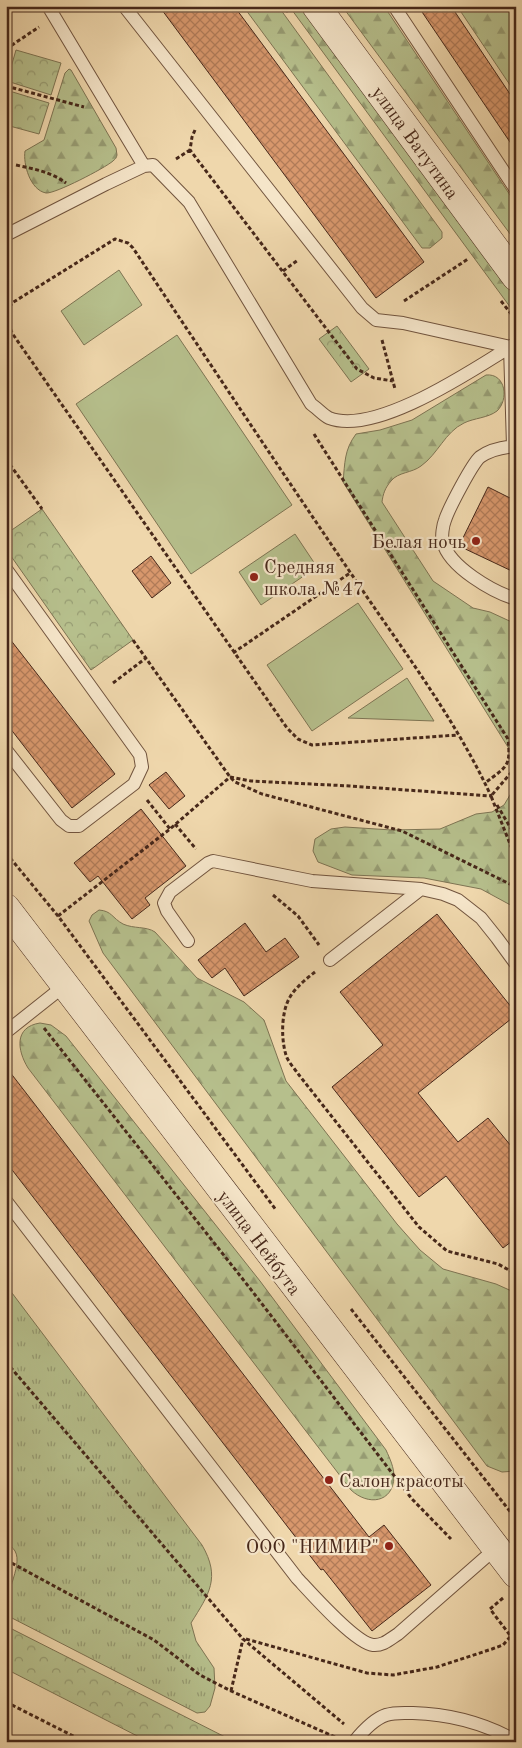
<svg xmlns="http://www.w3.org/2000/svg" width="522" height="1748" font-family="'Old Standard TT',serif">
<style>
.grass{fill:url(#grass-tufts);stroke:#7e7453}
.forest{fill:url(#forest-firs);stroke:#7e7453}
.park{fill:url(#park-crowns);stroke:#7e7453}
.garden{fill:#b6bf8c;stroke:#7e7453}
.building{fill:url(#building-cross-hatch);stroke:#47281a}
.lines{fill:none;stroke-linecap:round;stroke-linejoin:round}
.lane-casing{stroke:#71543e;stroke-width:14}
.secondary-casing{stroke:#47281a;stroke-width:29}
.path{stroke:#47281a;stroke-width:3;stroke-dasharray:4 2.5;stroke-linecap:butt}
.lane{stroke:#f5e5c9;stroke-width:12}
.secondary{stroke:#f5e5c9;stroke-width:28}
.poi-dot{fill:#8f2418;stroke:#f5e5c9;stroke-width:2}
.labels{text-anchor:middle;stroke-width:4.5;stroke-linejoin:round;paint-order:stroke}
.street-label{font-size:19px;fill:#47281a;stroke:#f5e5c9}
.poi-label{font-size:19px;fill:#47281a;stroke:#f5e5c9;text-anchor:end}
</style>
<defs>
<pattern id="grass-tufts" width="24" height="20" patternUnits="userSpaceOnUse" patternTransform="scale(1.25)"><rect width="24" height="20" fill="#b6bf8c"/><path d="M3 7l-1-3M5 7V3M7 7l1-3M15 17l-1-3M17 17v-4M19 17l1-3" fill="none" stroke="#969b72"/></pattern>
<pattern id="forest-firs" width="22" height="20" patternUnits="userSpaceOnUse" patternTransform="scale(1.25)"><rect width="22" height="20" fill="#b6bf8c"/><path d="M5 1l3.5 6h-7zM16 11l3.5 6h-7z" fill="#969b72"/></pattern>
<pattern id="park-crowns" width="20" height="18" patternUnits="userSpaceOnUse" patternTransform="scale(1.25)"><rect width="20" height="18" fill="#b6bf8c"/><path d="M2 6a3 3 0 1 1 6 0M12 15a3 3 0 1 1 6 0" fill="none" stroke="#969b72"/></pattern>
<pattern id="building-cross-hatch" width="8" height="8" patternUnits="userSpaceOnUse" patternTransform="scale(1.25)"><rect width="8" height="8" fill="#d7976c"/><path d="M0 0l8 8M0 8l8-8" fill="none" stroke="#b07b58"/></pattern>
</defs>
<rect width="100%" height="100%" fill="#efd7ac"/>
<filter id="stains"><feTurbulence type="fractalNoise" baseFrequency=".004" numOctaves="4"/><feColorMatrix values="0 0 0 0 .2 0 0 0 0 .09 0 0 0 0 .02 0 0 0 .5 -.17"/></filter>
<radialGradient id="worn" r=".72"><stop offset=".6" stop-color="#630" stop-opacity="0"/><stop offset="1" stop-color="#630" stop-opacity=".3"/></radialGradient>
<path class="grass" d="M6,1285L202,1545C221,1578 209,1594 191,1623L196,1641L214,1668L215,1688L210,1706L205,1712L197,1713L10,1617C0,1597 24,1567 15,1551C13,1548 9,1544 6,1542Z"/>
<path class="forest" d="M243,6H278L442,232V238L430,248H422Z
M289,6H312L516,283V315Z
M342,6H384L516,204V242Z
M457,6H516V94Z
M69,69L71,70L116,148L117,155C116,159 116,158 113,161C105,168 55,194 46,193C30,190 23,164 25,151L44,140L65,73Z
M486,375C506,373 509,400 497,411C488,418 474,418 464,423C445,432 438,454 421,466C412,473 398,472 391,481C385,488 383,494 382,502L433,581L473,608L490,612L516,624V760L343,482C345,463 344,450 356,434L380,430L412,420Z
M516,785V908L481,889L424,878L352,875L318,862L313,851L315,839L331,829L345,827L392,830L440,829L476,814L492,812L504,805Z
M99,910C112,911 112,918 123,924C134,929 146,926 155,932L197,978L244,1002L264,1020L286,1081L397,1224L420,1250L443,1269L496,1284L516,1293V1471L502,1472L487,1466L103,953L89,921L92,915Z
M40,1023L51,1025L66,1036L260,1281L386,1450C390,1459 394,1467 394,1477C393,1503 368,1506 351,1490L28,1068C17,1050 14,1027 40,1023Z"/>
<path class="park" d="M16,50L61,63L51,95L7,81Z
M6,90L49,103L39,134L6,125Z
M337,326L369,369L351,382L319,339Z
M42,509L133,640L91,670L6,549V534Z
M6,1626L235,1742H149L6,1669Z"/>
<path class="garden" d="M119,270L142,305L84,345L61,311Z
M177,335L292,505L191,574L76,404Z
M295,534L317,567L261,605L239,572Z
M358,603L403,669L312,731L267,665Z
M407,678L434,721L348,718Z"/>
<path class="building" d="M159,6H234L424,262L376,298Z
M418,6H451L516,103V151Z
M488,487L516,501V573L459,546Z
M151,556L171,583L152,598L132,571Z
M6,634L115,774L72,808L6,723Z
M166,772L185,796L169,809L149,785Z
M141,809L186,866L145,898L150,905L132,919L98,876L90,882L74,863Z
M437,914L516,1013V1015L418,1093L458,1142L488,1118L516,1152V1238L503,1248L446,1176L419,1197L332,1087L383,1045L340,992Z
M245,923L266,952L285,938L299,957L244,996L225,968L212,978L198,960Z
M6,1067L369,1537L384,1525L431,1585L372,1631L323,1569L321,1570L6,1162Z"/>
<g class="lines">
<g class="lane-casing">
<path id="lane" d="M48,6L144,166
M124,6L362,308L376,320L403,323L510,347L513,345
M394,6L516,190
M6,235L106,184L144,166L153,165L189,202L311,404C317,408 323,415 329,418C375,436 471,371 510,347
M510,347L513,446
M516,446C503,447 491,449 480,457C472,464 449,508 445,520C443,525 441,537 443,542C449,567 493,592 516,599
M6,569L140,755L142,767L134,784L79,826H69L61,820L6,750
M188,941L167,911L164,903L170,892L208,863L213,861L312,881L421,889L443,894L458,900L481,918L497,938L516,964
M330,960L421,889
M6,1032L64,986
M6,1201L297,1578C311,1593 355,1643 373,1645C383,1646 390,1639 398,1634L495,1549
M354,1742C362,1732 374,1719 386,1715C395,1712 404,1713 413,1713C450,1714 484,1723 516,1741"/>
</g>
<g class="secondary-casing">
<path id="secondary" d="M316,6L516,277
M6,908L516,1574"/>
</g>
<path class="path" d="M284,6L288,12
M6,49L39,27
M6,86L84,107
M195,130L192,137L190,150L357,369L374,378L393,381
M176,159L190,150
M16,165C34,169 51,172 66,183
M283,271L298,260
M404,301L468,259
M501,301L516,320
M382,340L395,389
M314,434L508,739C511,767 507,766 485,783
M6,459L42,509
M513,618L516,627
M133,640L230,777L235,782L262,794L402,831L516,887
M233,653L350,573
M113,683L146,658
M516,767L491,796L516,859
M230,777L251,781L350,786L491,796C454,716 399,645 350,572C277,465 205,356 133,248L128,243L115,239L12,303C6,314 8,322 12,333L287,728L298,739L312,745L458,735
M147,800L170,829
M497,805L516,837
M175,824L196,849
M6,853L58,916L276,1210
M273,895L298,916L319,945
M58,916L170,829L230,777
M315,972C306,979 296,987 290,997C281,1012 281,1039 286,1055C288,1062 295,1069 299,1075L419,1227L447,1251L498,1264L516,1274
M44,1028L249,1287L412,1499L451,1539
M351,1309L516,1519
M6,1362L243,1639L344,1724
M6,1560L154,1640L200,1675L231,1691L335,1737
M503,1598L490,1609L516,1643
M246,1639L367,1673L393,1675L437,1667L492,1649L503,1645L510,1637
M231,1691L243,1639
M6,1702L85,1742"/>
<use href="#lane" class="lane"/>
<use href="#secondary" class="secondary"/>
</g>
<g class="poi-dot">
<circle cx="476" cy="541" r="5"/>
<circle cx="254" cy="577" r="5"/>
<circle cx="329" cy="1480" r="5"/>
<circle cx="389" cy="1546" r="5"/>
</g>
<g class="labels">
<g class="street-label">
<text transform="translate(416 142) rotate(54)" y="7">улица Ватутина</text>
<text transform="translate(260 1242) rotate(53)" y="7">улица Нейбута</text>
</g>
<g class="poi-label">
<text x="466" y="548">Белая ночь</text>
<text x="264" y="573" text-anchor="start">Средняя<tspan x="264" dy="22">школа №47</tspan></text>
<text x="339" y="1487" text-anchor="start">Салон красоты</text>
<text x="379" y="1553">ООО "НИМИР"</text>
</g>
</g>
<rect width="522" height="1748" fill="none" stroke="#efd7ac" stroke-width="25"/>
<rect x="8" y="8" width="507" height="1733" fill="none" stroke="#47281a" stroke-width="2.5"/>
<rect x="12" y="12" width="497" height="1723" fill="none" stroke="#47281a"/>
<rect width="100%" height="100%" filter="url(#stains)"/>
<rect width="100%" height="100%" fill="url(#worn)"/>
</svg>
